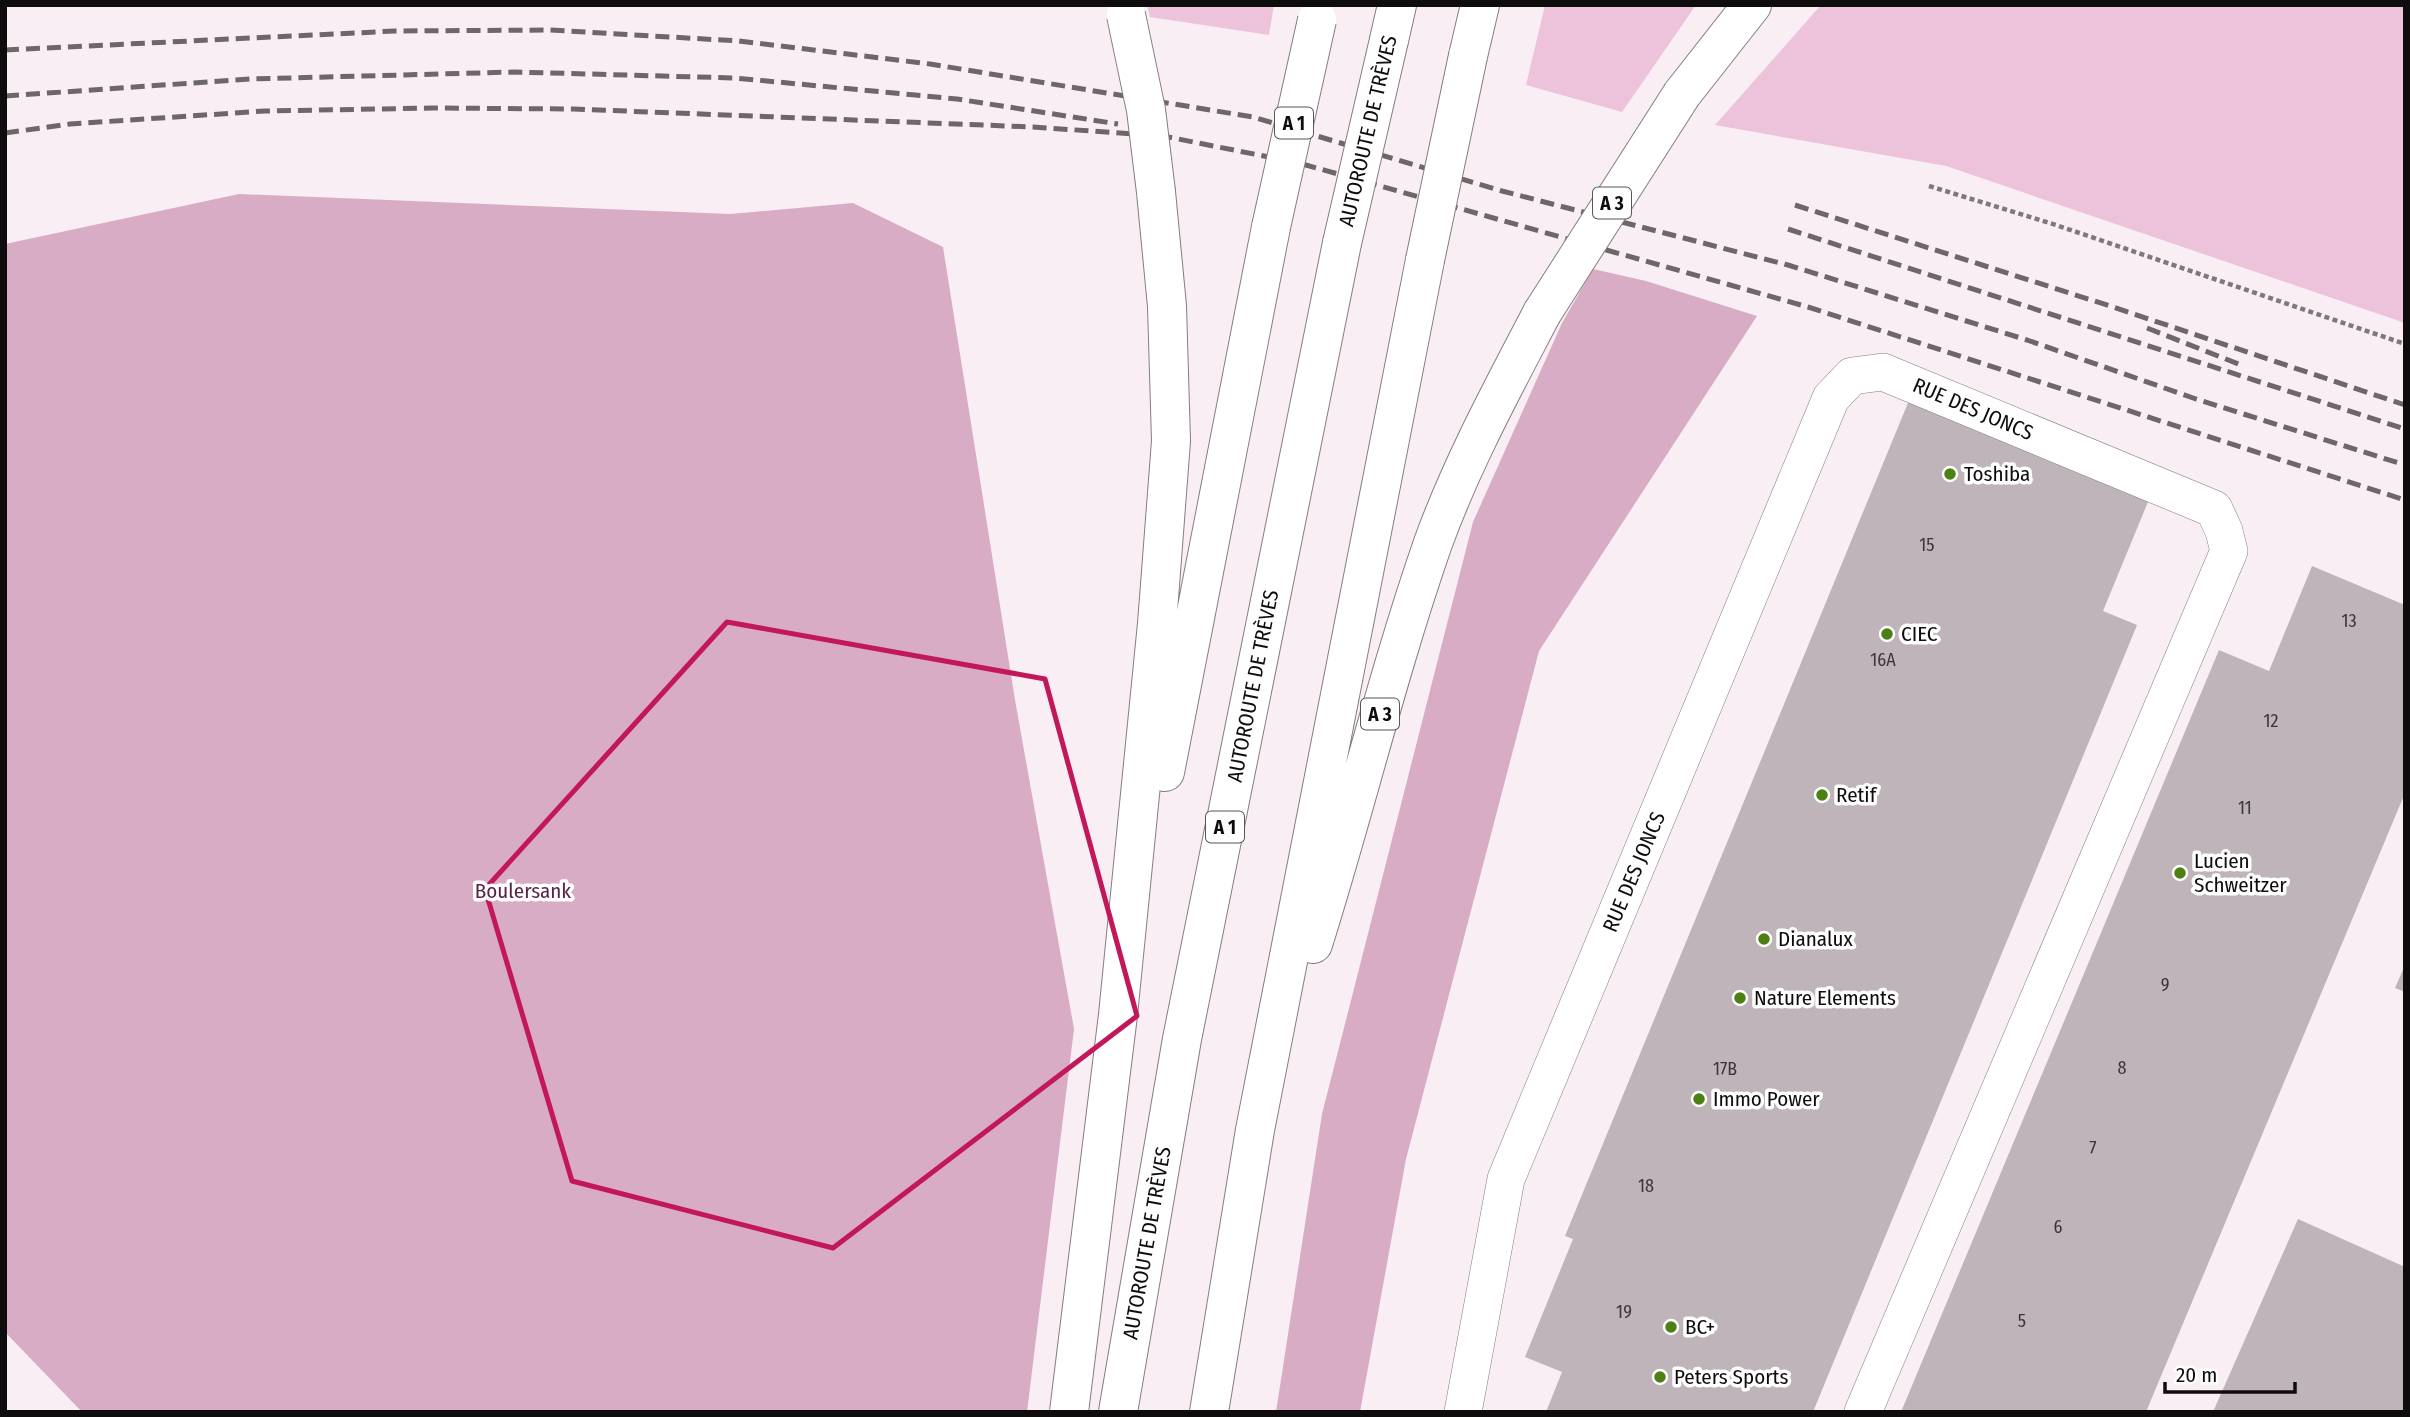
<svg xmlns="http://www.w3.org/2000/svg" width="2410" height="1417" font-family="'Fira Sans Condensed',sans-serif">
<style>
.green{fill:#edc3dc}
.forest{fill:#d9acc6}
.building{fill:#beb4ba}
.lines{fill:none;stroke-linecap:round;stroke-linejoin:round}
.minor-casing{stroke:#867c82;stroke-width:38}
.motorway-casing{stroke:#867c82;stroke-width:40}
.path{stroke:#7e787c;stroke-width:4.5;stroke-dasharray:5 3.5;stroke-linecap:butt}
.minor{stroke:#fff;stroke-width:37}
.motorway{stroke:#fff;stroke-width:38}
.rail{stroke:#6d676a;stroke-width:5;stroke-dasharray:14 7;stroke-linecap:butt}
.motorway-bridge-casing{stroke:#867c82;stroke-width:40;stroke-linecap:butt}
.motorway-bridge{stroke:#fff;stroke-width:38}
.marked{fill:none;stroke:#c2185b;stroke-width:5;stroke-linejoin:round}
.poi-dot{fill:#4d8013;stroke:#fefefe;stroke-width:2.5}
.labels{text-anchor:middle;stroke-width:7;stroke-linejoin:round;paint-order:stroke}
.number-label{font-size:18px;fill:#3b3639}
.shield{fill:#fefefe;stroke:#575556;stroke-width:2}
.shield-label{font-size:19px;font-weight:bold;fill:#0f0c0e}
.street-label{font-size:21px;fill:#0f0c0e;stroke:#fefefe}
.poi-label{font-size:21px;fill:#0f0c0e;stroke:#fefefe;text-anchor:start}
.park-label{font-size:21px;fill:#592347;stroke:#fefefe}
</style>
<rect width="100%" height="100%" fill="#f8eef4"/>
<path class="green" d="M1147,5H1274L1269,35L1150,17Z
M1545,5H1696L1622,112L1526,85Z
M1821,5H2405V323L1946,166L1715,125Z"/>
<path class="forest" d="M239,194L730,214L853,203L943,247L1015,700L1074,1029L1027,1412H82L5,1332V244Z
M1593,269L1646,281L1757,316L1539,651L1406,1159L1360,1412H1276L1322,1114L1473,522L1562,323Z"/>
<path class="building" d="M1910,398L2150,497L2103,611L2137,625L1813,1412H1546L1562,1372L1525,1357L1573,1239L1565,1236Z
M2312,566L2405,605V793L2146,1412H1901L2219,650L2269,671Z
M2405,965V992L2395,988Z
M2298,1219L2405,1267V1412H2213Z"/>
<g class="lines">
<g class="minor-casing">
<path id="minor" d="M1463,1412L1506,1179L1831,398L1852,376L1883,372L2214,509L2224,531L2229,551L1863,1412"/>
</g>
<g class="motorway-casing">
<path id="motorway" d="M1389,40L1397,5
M1468,56L1480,5
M1682,94L1752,5
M1165,772L1271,227
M1313,944C1355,811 1387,675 1433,543C1462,463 1503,388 1542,313
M1069,1412L1118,1015L1157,624L1171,441L1167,306L1156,192
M1118,1412L1182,1039L1342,243
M1209,1412L1255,1130L1425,260"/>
</g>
<path class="path" d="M1929,186L2056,225L2405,344"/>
<use href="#minor" class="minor"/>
<use href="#motorway" class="motorway"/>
<path class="rail" d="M5,50L395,31L550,30L739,41L930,64L1253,117L1502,191L1788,265L2027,340L2196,399L2405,465
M5,96L250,79L515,72L735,78L957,99L1118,124
M5,133L70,124L265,111L433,108L573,109L1033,127L1163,136L1299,163L1808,307L2405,500
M1795,205L2113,307L2405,405
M1788,229L2405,429
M2147,328L2241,365"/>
<g class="motorway-bridge-casing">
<path id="motorway-bridge" d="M1126,15L1146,110L1156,192
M1271,227L1317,20
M1342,243L1389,40
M1425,260L1468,56
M1542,313L1682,94"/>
</g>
<use href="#motorway-bridge" class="motorway-bridge"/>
</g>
<path class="marked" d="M727,622L1045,679L1137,1016L833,1248L572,1181L485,889Z"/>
<g class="poi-dot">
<circle cx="1950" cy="474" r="7"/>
<circle cx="1887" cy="634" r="7"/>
<circle cx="1822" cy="795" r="7"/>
<circle cx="2180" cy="873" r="7"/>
<circle cx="1764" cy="939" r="7"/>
<circle cx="1740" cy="998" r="7"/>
<circle cx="1699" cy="1099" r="7"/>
<circle cx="1671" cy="1327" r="7"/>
<circle cx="1660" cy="1377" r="7"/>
</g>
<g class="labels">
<g class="number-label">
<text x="1927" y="551">15</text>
<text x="2349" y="627">13</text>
<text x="1883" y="666">16A</text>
<text x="2271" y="727">12</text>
<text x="2245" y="814">11</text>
<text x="2165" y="991">9</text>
<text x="2122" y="1074">8</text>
<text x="1725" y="1075">17B</text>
<text x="2093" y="1154">7</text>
<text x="1646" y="1192">18</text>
<text x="2058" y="1233">6</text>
<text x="1624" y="1318">19</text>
<text x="2022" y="1327">5</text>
</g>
<g class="shield">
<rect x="1275" y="107.5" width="38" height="31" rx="5"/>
<rect x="1593" y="187.5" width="38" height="31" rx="5"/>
<rect x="1361" y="698.5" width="38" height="31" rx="5"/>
<rect x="1206" y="811.5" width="38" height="31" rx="5"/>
</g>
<g class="shield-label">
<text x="1294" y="130">A 1</text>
<text x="1612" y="210">A 3</text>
<text x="1380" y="721">A 3</text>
<text x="1225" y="834">A 1</text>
</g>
<g class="street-label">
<text transform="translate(1368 131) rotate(-77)" y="7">AUTOROUTE DE TRÈVES</text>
<text transform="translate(1973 409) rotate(23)" y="7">RUE DES JONCS</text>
<text transform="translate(1253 686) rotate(-79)" y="7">AUTOROUTE DE TRÈVES</text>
<text transform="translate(1634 872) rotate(-67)" y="7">RUE DES JONCS</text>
<text transform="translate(1147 1243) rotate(-80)" y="7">AUTOROUTE DE TRÈVES</text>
</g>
<g class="poi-label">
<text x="1964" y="481">Toshiba</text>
<text x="1901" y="641">CIEC</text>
<text x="1836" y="802">Retif</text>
<text x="2194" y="868">Lucien<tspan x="2194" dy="24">Schweitzer</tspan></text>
<text x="1778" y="946">Dianalux</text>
<text x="1754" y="1005">Nature Elements</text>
<text x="1713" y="1106">Immo Power</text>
<text x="1685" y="1334">BC+</text>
<text x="1674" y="1384">Peters Sports</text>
</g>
<g class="park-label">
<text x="523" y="898">Boulersank</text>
</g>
</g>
<rect width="2410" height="1417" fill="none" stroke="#0f0c0e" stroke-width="14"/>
<path d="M2165 1382v10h130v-10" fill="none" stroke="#0f0c0e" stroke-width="3.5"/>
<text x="2176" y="1382" font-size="21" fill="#0f0c0e" stroke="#fefefe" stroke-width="5" paint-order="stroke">20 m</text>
</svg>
